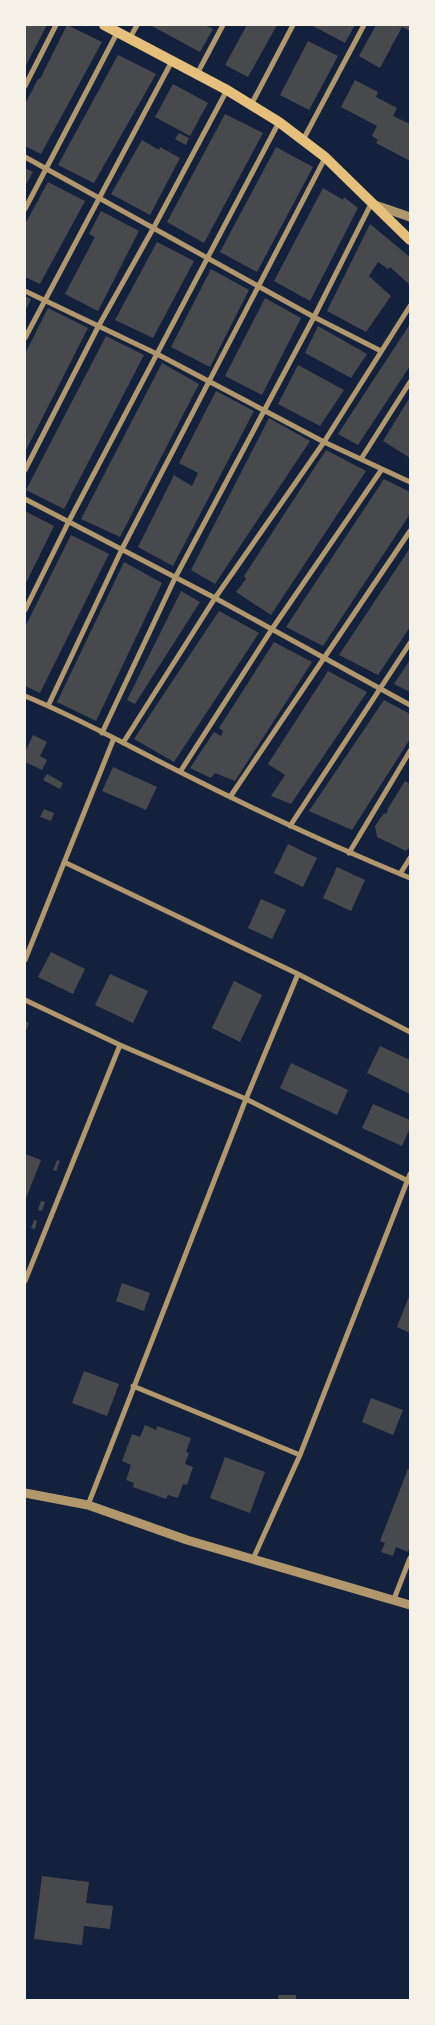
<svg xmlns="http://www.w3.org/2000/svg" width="435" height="2025" font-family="'Source Sans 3',sans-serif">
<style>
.building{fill:#48494c}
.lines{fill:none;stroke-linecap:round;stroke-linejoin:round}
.minor{stroke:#b1986c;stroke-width:5}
.tertiary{stroke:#b1986c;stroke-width:9}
.secondary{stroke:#e5c07b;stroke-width:10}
</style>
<rect width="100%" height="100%" fill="#14213d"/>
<path class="building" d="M25,25H47L25,67Z
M67,25L102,42L41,154L25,146V104L38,79H40Z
M150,25H205L213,29L200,52Z
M247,25H277L248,77L225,65Z
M311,25H355L345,43Z
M376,25H410V31L402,27L380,68L359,56Z
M308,41L338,56L309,110L280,95Z
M118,55L156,74L94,183L58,165Z
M355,80L378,92L376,97L397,108L393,116L410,124V161L376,143L378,140L372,136L377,126L341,107Z
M173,84L208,103L190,136L155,117Z
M225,114L263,133L204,243L167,222Z
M179,133L189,138L186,145L175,139Z
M142,140L159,150L160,147L180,158L150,215L111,194Z
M276,147L313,167L257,272L220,252Z
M25,168L33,172L25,186Z
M48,182L85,201L40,284L25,277V224Z
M323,188L343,200L344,197L358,208L310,301L274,281Z
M101,211L139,231L98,311L65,294L95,237L89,234Z
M370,224L410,257V285L390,267L388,269L378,262L369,276L391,296L366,332L327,311Z
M157,242L194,261L153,338L115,320Z
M211,269L249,290L210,367L171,347Z
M25,296L31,299L25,311Z
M265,298L301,318L262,395L225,376Z
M48,308L88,328L25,452V354Z
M410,324V366L358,445L338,434Z
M318,326L367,354L351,378L305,353Z
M106,336L144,355L64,509L26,490Z
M162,363L199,384L120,537L81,519Z
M298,365L344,390L320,426L278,404Z
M216,391L254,411L173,566L138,547L174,475L192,486L198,473L179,463Z
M410,397V458L383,441Z
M269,418L310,441L215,584L191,570Z
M326,450L366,471L271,615L236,592L246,579L244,576Z
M384,479L410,492V514L323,646L286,627Z
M25,511L54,526L25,585Z
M71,535L109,554L40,693L25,686V627Z
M410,548V627L378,675L339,655Z
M124,562L162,583L96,721L57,702Z
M181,591L200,602L135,704L127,700Z
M219,611L259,633L174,762L134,739Z
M274,642L312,662L235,781L215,773L211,778L190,768L214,732L221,736L223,731L219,728Z
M410,660V692L394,684Z
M328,671L367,692L291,804L271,796L285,775L268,764Z
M384,700L410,714V739L352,830L309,811Z
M33,735L47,742L40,756L47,760L42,770L25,762V752Z
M113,767L157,787L146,810L102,791Z
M47,774L63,783L60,789L43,780Z
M405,781L410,784V847L406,851L377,837L375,826L384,813L386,814L388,810H387Z
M44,809L54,813L51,821L40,817Z
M288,844L317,858L303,887L274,873Z
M337,867L365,880L351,911L323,898Z
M261,899L286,910L272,939L248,928Z
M51,952L85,969L73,994L38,977Z
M110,974L148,991L133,1023L95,1005Z
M234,981L262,995L240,1042L212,1028Z
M25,1021L29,1023L25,1033Z
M380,1046L410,1060V1094L367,1073Z
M291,1063L348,1090L337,1115L280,1088Z
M373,1104L410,1120V1128L402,1146L362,1128Z
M25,1154L41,1160L25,1201Z
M57,1160L60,1161L56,1171L53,1170Z
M41,1201L45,1202L42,1211L38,1210Z
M34,1220L37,1221L35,1229L31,1228Z
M122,1283L150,1293L144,1311L116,1301Z
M410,1294V1333L397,1327Z
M84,1371L119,1384L107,1416L72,1403Z
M371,1398L403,1410L393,1435L362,1422Z
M145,1425L156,1430L157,1426L191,1438L186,1452L189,1453L185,1464L193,1467L187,1485L183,1484L178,1498L168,1495L166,1499L133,1487L134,1483L126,1480L131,1465L122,1461L132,1434L140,1437Z
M225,1457L265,1472L250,1513L210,1498Z
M408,1469L410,1470V1547L408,1552L396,1547L393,1556L381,1552L385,1543L380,1541Z
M42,1876L89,1882L86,1903L113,1906L110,1929L84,1926L82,1945L34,1939Z
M278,1995H296V2000H278Z"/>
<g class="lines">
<path class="minor" d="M130,38L137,25
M197,74L223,25
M25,86L56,25
M251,105L293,25
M303,140L364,25
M25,157L314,317L381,351
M25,209L117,33
M25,291L157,354L324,442L410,482
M25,338L172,61
M361,459L410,382
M25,470L98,327L154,227L227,90
M25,499L215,598L410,705
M25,610L69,521L279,122
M25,696C79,718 130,747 182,773C257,811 332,846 410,878
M48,706L122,549L325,158
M102,733L175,578L314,317L371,204
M123,743L215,598L324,442L410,306
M180,772L272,629L382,469
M230,797L410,531
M290,826L410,643
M349,853L410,751
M64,862L298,974L410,1032
M400,874L410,858
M25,960L114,738
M25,1000L120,1045L246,1099L410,1182
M25,1281L120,1045
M133,1386L300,1455
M88,1505L246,1099L298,974
M253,1559L300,1455L410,1174
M394,1599L410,1558"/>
<path class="tertiary" d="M375,205L410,217
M25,1493L88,1505L187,1540L410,1605"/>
<path class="secondary" d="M104,25L227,90L279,122L325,157L410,240"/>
</g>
<rect width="435" height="2025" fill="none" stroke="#f6f1e7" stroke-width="52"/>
</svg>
